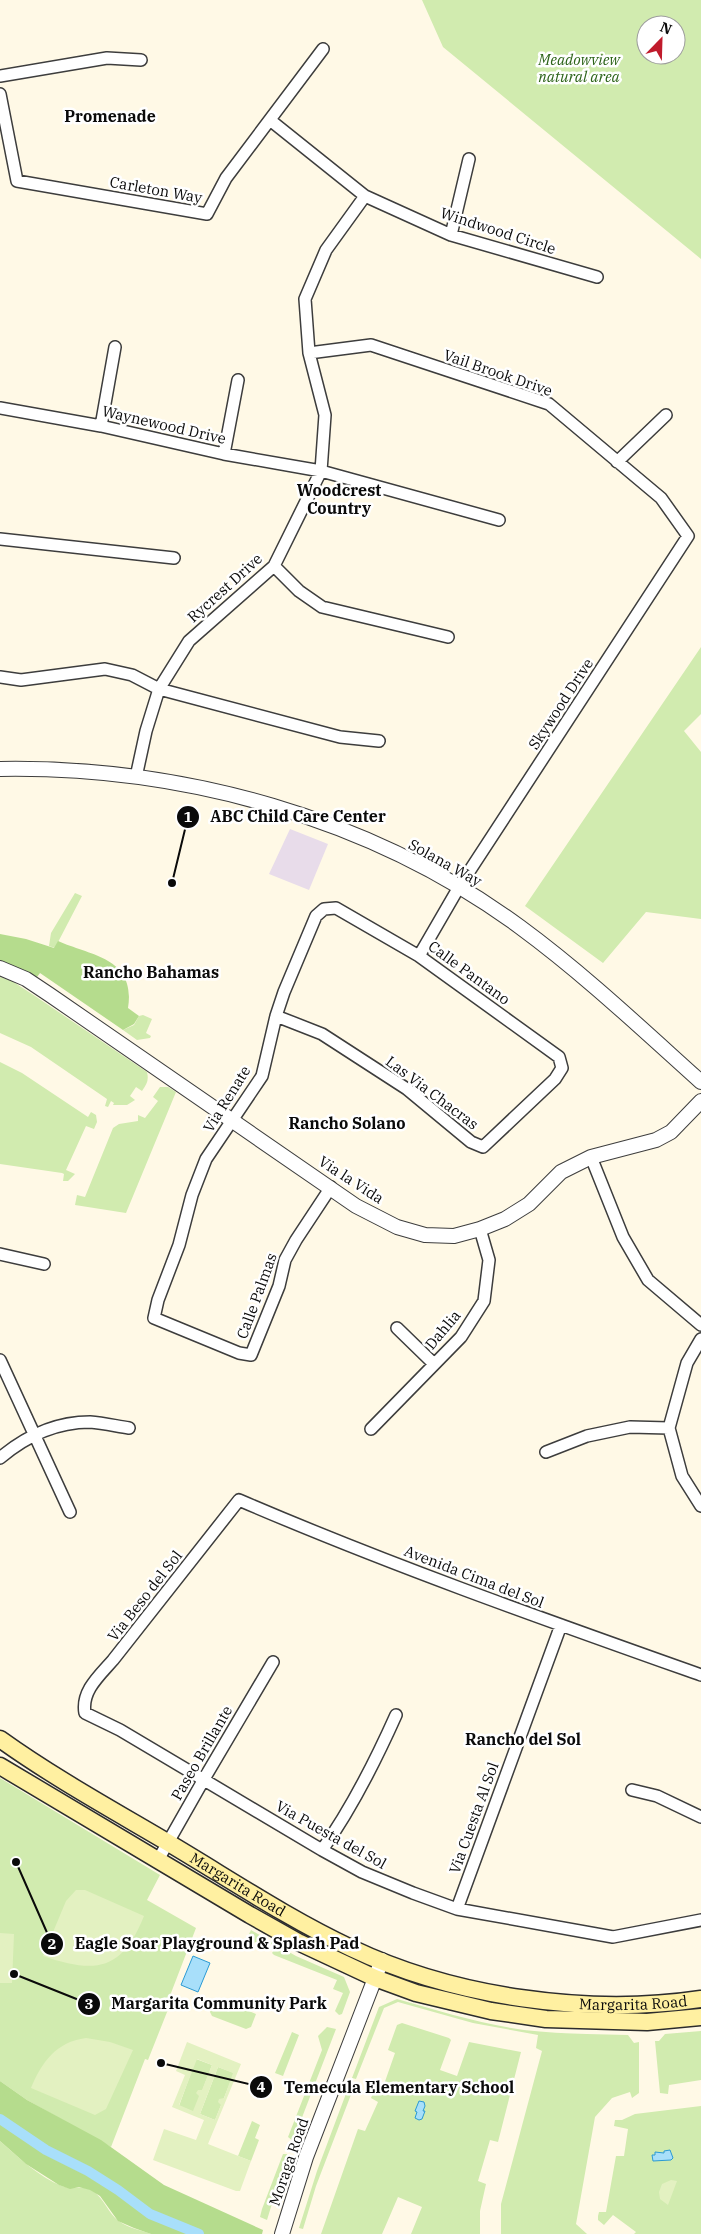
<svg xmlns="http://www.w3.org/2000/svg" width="701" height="2234" font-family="'IBM Plex Serif',serif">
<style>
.industrial{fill:#e8dcea}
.green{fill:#d1ebaf;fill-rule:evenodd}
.forest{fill:#b5dc8d}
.pitch{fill:#e3f1c1;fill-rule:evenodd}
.water{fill:#a8dffa;stroke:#2b9ad4}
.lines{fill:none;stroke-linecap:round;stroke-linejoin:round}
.canal{stroke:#a8dffa;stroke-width:10}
.minor-casing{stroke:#3d3d3d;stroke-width:14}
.tertiary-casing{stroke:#3d3d3d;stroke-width:16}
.secondary-casing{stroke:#2c2c2c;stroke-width:19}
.minor{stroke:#fff;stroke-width:11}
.tertiary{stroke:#fff;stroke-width:14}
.secondary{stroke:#fff0a1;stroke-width:16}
.labels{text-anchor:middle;stroke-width:5;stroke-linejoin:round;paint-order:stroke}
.park-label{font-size:15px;font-style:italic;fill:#2c6318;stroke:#fff}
.street-label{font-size:15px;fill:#0a0a0a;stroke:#fff}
.neighbourhood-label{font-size:16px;font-weight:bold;fill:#0a0a0a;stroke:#fff}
.leader{fill:none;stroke:#0a0a0a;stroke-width:2}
.callout-dot{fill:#0a0a0a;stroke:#fff;stroke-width:2}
.mark-label{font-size:15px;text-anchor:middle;font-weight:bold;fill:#fff}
.callout-label{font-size:16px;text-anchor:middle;font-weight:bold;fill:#0a0a0a;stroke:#fff;stroke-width:5;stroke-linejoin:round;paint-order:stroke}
</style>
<rect width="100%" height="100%" fill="#fff9e6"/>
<path class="industrial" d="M290,829L328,844L309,890L269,874Z"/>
<path class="green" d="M422,0H701V259L443,47ZM646,25H676V55H646Z
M701,647V714L684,731L701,752V919L646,912L603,963L525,906Z
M75,893L82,896L55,948L49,946L51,933Z
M0,977L12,981L35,996L147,1072C149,1080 147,1084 142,1091L136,1087L130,1096L135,1100L127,1105H113L114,1103L111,1101L108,1107L105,1106L107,1099L31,1047L0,1033Z
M143,1015L152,1019L146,1033L151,1036L150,1038L137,1040L123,1030L134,1025L139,1016Z
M0,1062L22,1073L88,1117L91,1112L96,1115L97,1122L94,1129L86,1126L66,1170L75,1174L68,1181H63L64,1174L62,1173L0,1164Z
M160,1087H168L176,1092L126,1213L75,1205L77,1195L85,1197L113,1128L119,1124L138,1121V1115L145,1118L158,1101L153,1097Z
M0,1778L160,1875L147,1900L196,1928L171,1993L173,1997L148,2060L145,2059L111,2147L27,2100L0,2081Z
M251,1930L296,1956L344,1977L350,1992L342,2014L339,2015L335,2011L343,1993L333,1989L337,1980L274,1955L272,1953L276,1947L261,1940L251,1944L249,1943L247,1938Z
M397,1999C439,2011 481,2024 524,2030C558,2034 593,2034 628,2035L634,2043L639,2042V2093L632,2098L630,2092L612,2098L595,2117L576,2224L587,2234H501V2204L542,2051L536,2048L538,2035L473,2023L398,2002L384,2008L356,2079L352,2078L379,2007Z
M217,2002L233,2008L237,2006L256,2014L251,2027L246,2029L212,2016L210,2012L213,2003Z
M402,2023L449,2038L451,2040L440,2070L457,2076L469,2042L521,2052L498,2142L490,2140L478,2181L486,2184L480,2211V2234H411L422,2207L398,2197L382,2234H321L358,2129L365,2131L378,2102L371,2098L375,2089L382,2090L395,2053L388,2050L397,2025Z
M327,2027L336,2029L293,2141L288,2137L322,2050L318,2036Z
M701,2031V2080L669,2085L668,2094L660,2093L655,2041H659L665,2034Z
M292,2032L299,2035L283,2076L275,2073Z
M196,2059L212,2065L194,2112L179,2106Z
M218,2067L234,2073L215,2120L200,2114Z
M347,2091L352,2092L316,2186L303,2229L299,2228L317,2171Z
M701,2106V2234H634L636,2232L613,2215L604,2225L598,2220V2216L599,2212H606L616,2156H624L628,2129L614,2126L615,2120H622L635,2114Z
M252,2121L260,2125L255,2138L259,2140L251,2161L238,2156Z
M0,2141C18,2157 39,2177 62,2186C72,2190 81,2185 91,2190C104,2197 108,2214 119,2221C128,2228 141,2230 151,2234H0Z
M283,2154H287L267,2220L260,2217L262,2209Z"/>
<path class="forest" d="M0,934L26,939L54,948L58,941C92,956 136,958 128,1008L139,1016L134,1024L123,1030L40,973L37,977L0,961Z
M0,2081L27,2100L101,2140L164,2185L263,2230L262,2234H151L134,2228L118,2221L100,2196L90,2190L79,2187L70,2189L59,2185L26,2164L0,2141Z"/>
<path class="pitch" d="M76,1890H85L144,1916C122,1971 96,1974 43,1956L66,1901Z
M0,1933L14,1934L12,1983H0Z
M86,2038L110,2042L133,2050L106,2109L95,2115L31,2088C42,2062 56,2042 86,2038Z
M187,2042L241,2064L208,2144L251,2161L240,2191H236L153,2160L164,2129L196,2140L204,2120L172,2107L185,2075L176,2071ZM197,2059L212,2065L202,2090H198L196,2093L199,2096L193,2111L179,2105ZM218,2067L233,2073L224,2098L219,2099L218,2102L221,2105L215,2120L200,2114Z
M671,2180L677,2181L668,2205L660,2199L659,2192L662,2184Z"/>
<path class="water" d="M193,1956L210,1963L198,1992L181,1985Z
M419,2101L424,2102L425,2106L423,2111H425L422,2119L419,2120L415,2118L417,2112L415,2111Z
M670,2150L673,2158L671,2160L653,2161L652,2155H655V2152L664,2153V2151Z"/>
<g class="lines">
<path class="canal" d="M0,2119L46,2150L88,2171L118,2190L150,2214L199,2234"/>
<g class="minor-casing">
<path id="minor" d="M0,76L107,58L141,60
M0,94L17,181L207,214L226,178L323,49
M270,120L365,196L451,235L597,277
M451,235L469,159
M309,353L371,345L549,404L661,498L688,536L459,887L419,956
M0,408L101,426L224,454L321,471L499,520
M101,426L115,347
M224,454L238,380
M617,462L666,415
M0,539L174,558
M274,566L299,591L322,607L448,637
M0,677L21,680L105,669L132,675L159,689L340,737L379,741
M136,777L146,731L159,689L189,641L274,566L321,471L325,415L309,353L305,299L326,250L365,196
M276,1016L322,1034L407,1089L471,1142L483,1147L555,1079L562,1068L559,1057L419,956L336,908L324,909L316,916L284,992L276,1016L262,1076L206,1159L192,1195L179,1245L158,1300L154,1318L239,1353L251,1355L279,1286L285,1260L296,1240L331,1187
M591,1157L623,1237L648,1280L701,1325
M0,1254L44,1264
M397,1328L434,1364
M701,1339L687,1363L669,1428L682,1476L701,1506
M0,1360L70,1512
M371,1429L461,1337L484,1301L489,1260L480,1229
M546,1452L587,1436L630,1427L669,1428
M0,1458C26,1436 56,1422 90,1422C103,1423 116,1426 129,1428
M701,1675C546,1620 390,1565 239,1500L113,1660C100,1675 81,1691 85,1713L120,1730L322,1850L362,1872L413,1893L457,1909L613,1937L701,1920
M632,1790L657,1796L701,1817
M322,1850C352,1808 375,1762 396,1715
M158,1860L204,1779L273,1662
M457,1909L561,1625"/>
</g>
<g class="tertiary-casing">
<path id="tertiary" d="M0,769C183,766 372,818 520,927C584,974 642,1029 701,1082
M0,968L26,979L50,995L356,1206L397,1227L425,1235L454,1236L480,1229L505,1219L529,1204L561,1172L591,1157L656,1140L671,1132L701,1101
M282,2234L306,2157L382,1960"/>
</g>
<g class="secondary-casing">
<g id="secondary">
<path id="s1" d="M0,1739C53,1777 111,1809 167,1842C228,1878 287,1918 351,1948C454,1997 588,2016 701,1999"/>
<path d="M0,1766L250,1915L298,1942L375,1978L416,1993L491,2011L546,2019L647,2022L701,2017"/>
</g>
</g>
<use href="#minor" class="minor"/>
<use href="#tertiary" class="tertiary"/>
<use href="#secondary" class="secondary"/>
</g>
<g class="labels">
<g class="park-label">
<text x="579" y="65">Meadowview<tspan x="579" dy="17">natural area</tspan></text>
</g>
<g class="street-label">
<text transform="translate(156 190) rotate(10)" y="5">Carleton Way</text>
<text transform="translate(498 231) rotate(18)" y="5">Windwood Circle</text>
<text transform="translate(498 373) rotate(19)" y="5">Vail Brook Drive</text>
<text transform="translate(164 425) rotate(13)" y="5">Waynewood Drive</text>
<text transform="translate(225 588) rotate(-42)" y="5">Rycrest Drive</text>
<text transform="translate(561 704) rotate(-57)" y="5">Skywood Drive</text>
<text transform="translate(445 863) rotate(29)" y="5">Solana Way</text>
<text transform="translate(469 973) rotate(36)" y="5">Calle Pantano</text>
<text transform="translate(432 1093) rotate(37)" y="5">Las Via Chacras</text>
<text transform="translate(227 1099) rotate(-58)" y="5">Via Renate</text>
<text transform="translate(351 1180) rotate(33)" y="5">Via la Vida</text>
<text transform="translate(257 1296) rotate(-70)" y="5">Calle Palmas</text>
<text transform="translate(443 1330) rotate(-50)" y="5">Dahlia</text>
<text transform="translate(474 1577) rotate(21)" y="5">Avenida Cima del Sol</text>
<text transform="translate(145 1596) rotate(-52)" y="5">Via Beso del Sol</text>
<text transform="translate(202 1753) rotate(-60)" y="5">Paseo Brillante</text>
<text transform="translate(474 1818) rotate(-70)" y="5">Via Cuesta Al Sol</text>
<text transform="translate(331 1835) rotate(29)" y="5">Via Puesta del Sol</text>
<text dy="5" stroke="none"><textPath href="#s1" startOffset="279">Margarita Road</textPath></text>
<text dy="5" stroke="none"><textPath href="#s1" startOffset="699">Margarita Road</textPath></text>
<text transform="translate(289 2162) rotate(-71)" y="5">Moraga Road</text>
</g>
<g class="neighbourhood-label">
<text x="110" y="122">Promenade</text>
<text x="339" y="496">Woodcrest<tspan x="339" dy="18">Country</tspan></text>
<text x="151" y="978">Rancho Bahamas</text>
<text x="347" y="1129">Rancho Solano</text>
<text x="523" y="1745">Rancho del Sol</text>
</g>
</g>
<path class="leader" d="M172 883L188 817M16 1862L52 1944M14 1974L89 2004M161 2063L261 2087"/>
<g class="callout-dot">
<circle cx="172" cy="883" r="5"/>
<circle cx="16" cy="1862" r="5"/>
<circle cx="14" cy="1974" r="5"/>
<circle cx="161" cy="2063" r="5"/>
<circle cx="188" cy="817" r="12"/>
<circle cx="52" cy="1944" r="12"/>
<circle cx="89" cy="2004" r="12"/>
<circle cx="261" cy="2087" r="12"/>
</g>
<g class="mark-label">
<text x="188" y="822">1</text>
<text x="52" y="1949">2</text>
<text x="89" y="2009">3</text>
<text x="261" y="2092">4</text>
</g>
<g class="callout-label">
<text x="298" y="822">ABC Child Care Center</text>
<text x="217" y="1949">Eagle Soar Playground &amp; Splash Pad</text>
<text x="219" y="2009">Margarita Community Park</text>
<text x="399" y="2093">Temecula Elementary School</text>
</g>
<g transform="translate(661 40) rotate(23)"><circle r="24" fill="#ffffff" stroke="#9d9d9d"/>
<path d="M0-4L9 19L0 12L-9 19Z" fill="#c01b2c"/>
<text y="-8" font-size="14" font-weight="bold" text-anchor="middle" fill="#0a0a0a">N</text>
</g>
</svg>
